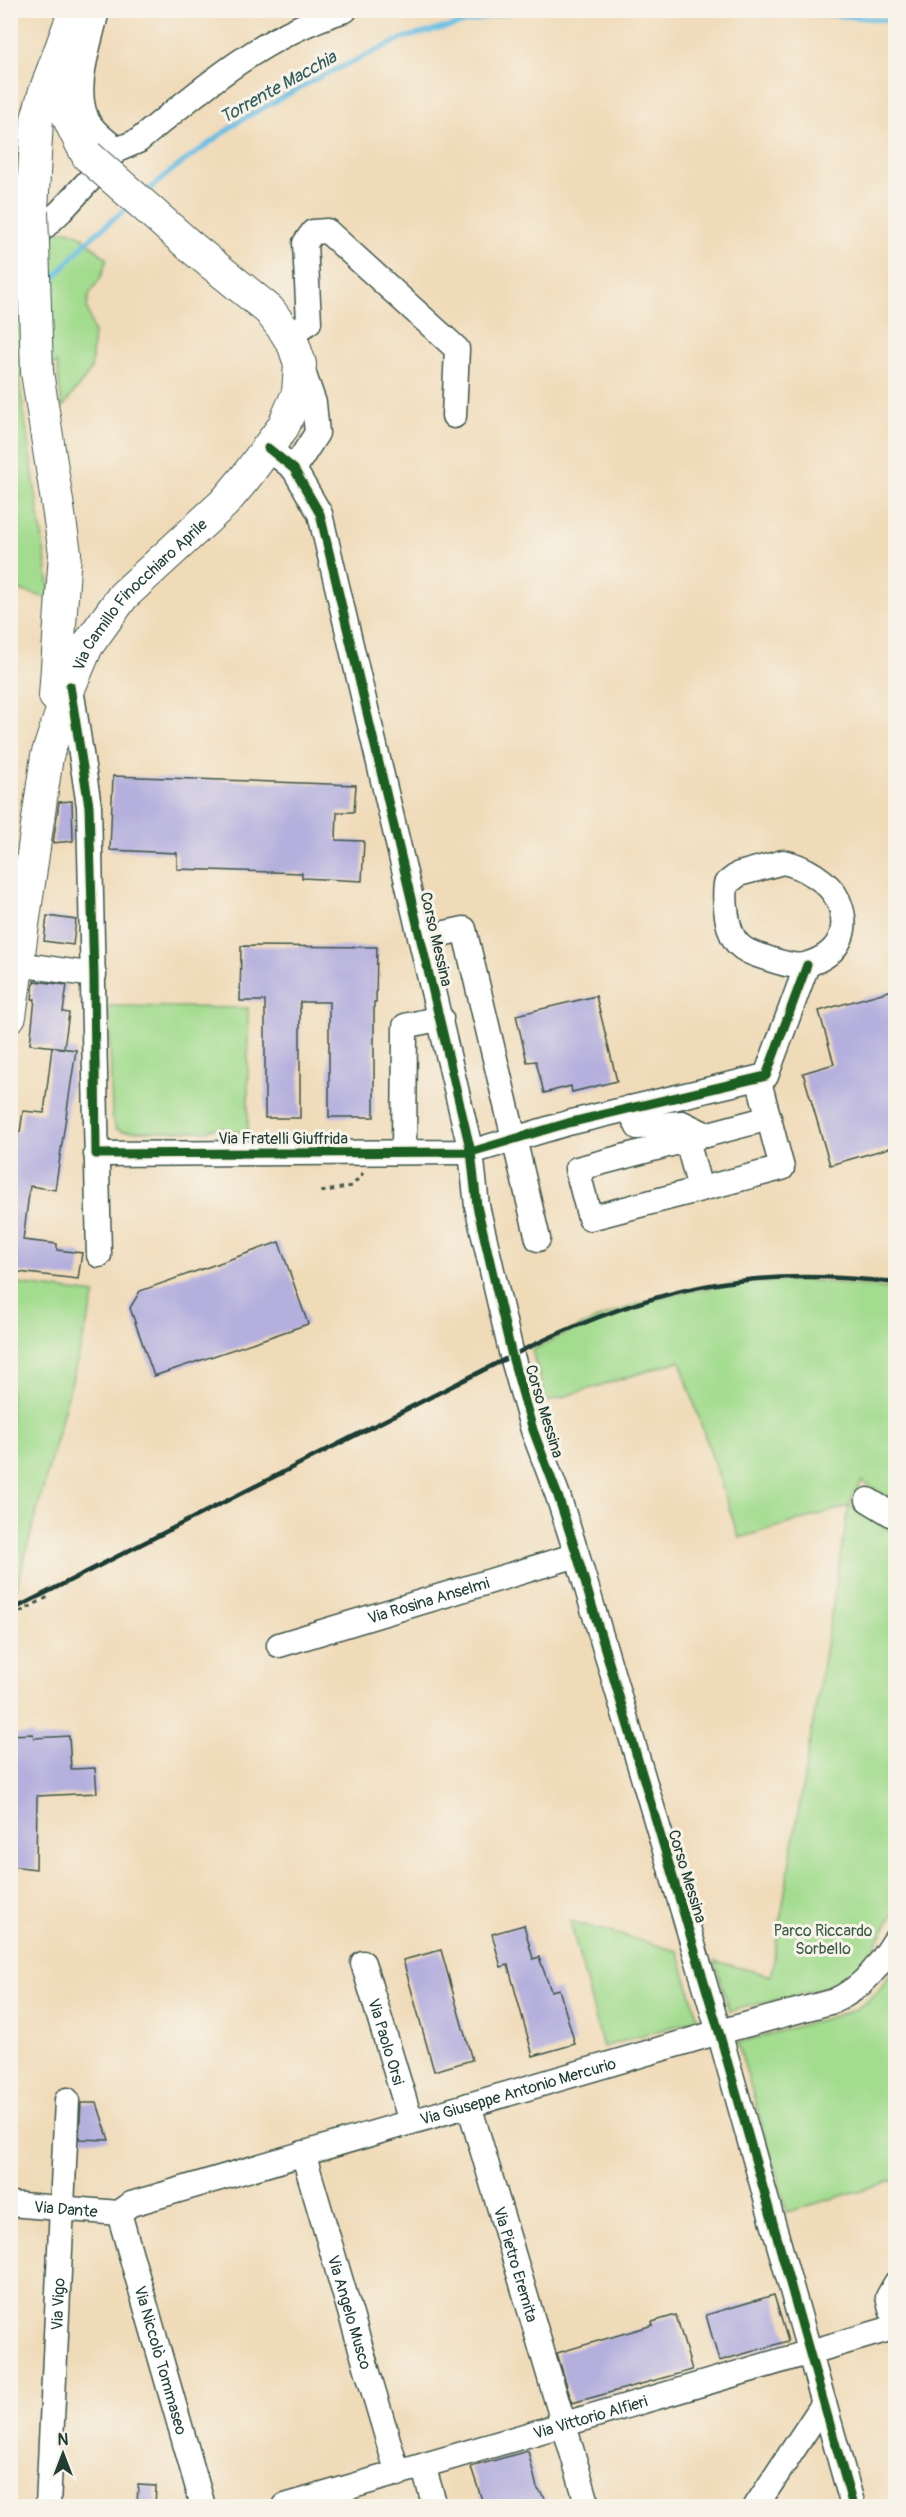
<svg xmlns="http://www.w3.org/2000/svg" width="906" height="2517" font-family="Pangolin,sans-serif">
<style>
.green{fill:#a3dc8f;stroke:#618c62;stroke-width:1.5}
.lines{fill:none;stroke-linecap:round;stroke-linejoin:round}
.stream{stroke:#67bee4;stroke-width:5}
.building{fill:#b4afdd}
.minor-casing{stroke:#3e5548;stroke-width:27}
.major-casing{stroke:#3e5548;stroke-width:34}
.path{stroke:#3e5548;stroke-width:3;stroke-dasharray:4.5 4.5;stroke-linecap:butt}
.minor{stroke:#fff;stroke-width:24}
.major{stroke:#fff;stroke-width:32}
.rail{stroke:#1f3d34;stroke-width:4.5}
.major-bridge-casing{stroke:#3e5548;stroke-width:34;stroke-linecap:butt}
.major-bridge{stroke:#fff;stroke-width:32}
.cycleway-casing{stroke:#f7f3e8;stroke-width:13}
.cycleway{stroke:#1b5e20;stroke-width:9}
.labels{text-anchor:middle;stroke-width:6;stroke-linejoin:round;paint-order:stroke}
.street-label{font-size:16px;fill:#1f3d34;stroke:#f7f3e8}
.park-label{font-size:16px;fill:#395d46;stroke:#f7f3e8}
.water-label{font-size:18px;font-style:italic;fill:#315d60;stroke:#f7f3e8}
</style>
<rect width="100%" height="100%" fill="#f7f3e8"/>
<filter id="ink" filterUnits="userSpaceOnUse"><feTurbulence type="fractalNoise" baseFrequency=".0167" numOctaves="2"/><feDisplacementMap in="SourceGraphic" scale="12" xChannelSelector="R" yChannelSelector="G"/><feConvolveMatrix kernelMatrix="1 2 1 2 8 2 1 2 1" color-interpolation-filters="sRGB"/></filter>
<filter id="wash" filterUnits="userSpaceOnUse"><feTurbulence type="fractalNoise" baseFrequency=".008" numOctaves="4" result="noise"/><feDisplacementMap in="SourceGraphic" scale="24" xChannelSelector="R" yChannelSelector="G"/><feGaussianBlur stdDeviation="1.35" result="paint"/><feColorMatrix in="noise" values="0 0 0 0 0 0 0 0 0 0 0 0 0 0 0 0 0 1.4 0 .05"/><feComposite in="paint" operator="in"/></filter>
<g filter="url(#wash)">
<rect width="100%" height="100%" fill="#f0dbb9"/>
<path class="green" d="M69,230L81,236L107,259L101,277L89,295L87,308L94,333L91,370L62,408L57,363L19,378L51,599L19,590L11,612V267L54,233Z
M109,1006L248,1008V1132H230C224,1126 214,1127 207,1131H122L116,1129L112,1118Z
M806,1280L895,1289V1502L862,1481L849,1505L895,1534V1910C883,1931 870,1961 850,1975C828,1991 759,2003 729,2011L715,1961L771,1976L849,1506L739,1538L680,1361L546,1402L532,1350C562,1335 592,1320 624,1309C682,1288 745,1282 806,1280Z
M11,1283L95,1294L11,1608L10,1283Z
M570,1921L678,1951L698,2019L603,2047Z
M895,1966V2180L787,2212L738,2043L852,2011C874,1999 882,1988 895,1966Z"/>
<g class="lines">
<path class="stream" d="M780,10L896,21
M145,193L171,171L241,120L322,76L403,38L518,10
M45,288L85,243L128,207
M10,328L23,313"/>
</g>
<g id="blocks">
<path class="building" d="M113,776L356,785L354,812H337L336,840L364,841L362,881L302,878V873L177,869V853L110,850Z
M72,801L73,841L53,843L59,802Z
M47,916L76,920L73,945L44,941Z
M241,946L377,947L376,1002H374V1117H329V1002H300V1118H265V1001H240Z
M34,981L67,985L63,1012L69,1013L64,1048L30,1044L35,999H32Z
M896,989V1146L830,1165L803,1073L834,1064L819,1011Z
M596,996L617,1081L572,1092L571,1086L544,1093L536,1061L527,1062L516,1015Z
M52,1047L76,1050L55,1190L30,1186L23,1240L57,1244V1250L82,1253L78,1279L10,1271V1130L20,1132L23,1111L44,1113Z
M279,1242L308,1324L154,1376L130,1308L140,1291Z
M33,1734L34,1738L69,1736L71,1769L95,1768L97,1793L37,1796L36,1869L10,1866V1735Z
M524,1925L533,1959L539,1957L551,1991L559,1989L575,2044L533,2056L508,1965L501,1967L492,1934Z
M441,1950L472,2060L434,2071L403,1960Z
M81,2103H97L109,2140L79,2139Z
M774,2295L788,2341L719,2361L706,2315Z
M676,2315L692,2370L572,2403L557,2353L653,2325L652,2322Z
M528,2451L537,2488L551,2506H484L471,2467Z
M138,2485L156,2486L155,2506H137Z"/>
</g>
</g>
<g filter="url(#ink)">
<use href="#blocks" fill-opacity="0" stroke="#3e5548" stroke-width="1.5"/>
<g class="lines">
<g class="minor-casing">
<g id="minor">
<path d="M97,10C90,44 72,87 87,120C93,132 107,141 117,150"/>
<path d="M10,259L61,211L117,150L138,141C202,88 265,34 345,10"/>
<path d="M289,336L309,322L305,243L313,232L327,231L457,349L454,416"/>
<path d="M268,448L294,469L320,514L471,1152L477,1206L512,1356L533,1430L558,1496L577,1555L719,2032L853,2506"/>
<path d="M294,469L317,433L314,403L302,369"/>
<path d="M71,688L89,806L99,1255"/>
<path d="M783,862C803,866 829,881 838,900C851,930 840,954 808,964C795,969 776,961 763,957C756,955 745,951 739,945C726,933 724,899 726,884L739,874Z"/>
<path d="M422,938L464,929L538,1239"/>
<path d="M18,964L94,975"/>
<path d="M758,1078L782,1168L590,1218L577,1169L769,1118"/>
<path d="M629,1108L638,1127L682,1123L707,1135"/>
<path d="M687,1140L700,1189"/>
<path d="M404,1152L405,1026L441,1018"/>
<path d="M96,1154L471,1152L568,1123L766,1076L807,965"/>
<path d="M868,1500L896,1517"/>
<path id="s1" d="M279,1645L577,1555"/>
<path id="s2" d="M363,1963L411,2122"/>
<path id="s3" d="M469,2105L588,2506"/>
<path id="s4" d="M303,2153L398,2474"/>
<path id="s5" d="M10,2204L119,2213"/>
<path id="s6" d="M119,2213L131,2204L719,2032L834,2001C864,1987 879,1966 896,1939"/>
<path id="s7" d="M119,2213L203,2506"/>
<path d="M423,2466L435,2506"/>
<path id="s8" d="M48,2506L67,2100"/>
<path id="s9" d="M285,2506L896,2327L888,2297L896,2283"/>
<path d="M756,2506L824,2403"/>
</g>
</g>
<g class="major-casing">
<g id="major">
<path d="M63,65C58,104 70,123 88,156"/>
<path d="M32,211L37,119L44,94L75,10"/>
<path d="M37,372L65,553L55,696"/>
<path id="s10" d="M10,1016L47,756L70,686L87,646L123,596L224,503L245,478L283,427L298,393L300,364L294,346L285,331L269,310L190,246"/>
</g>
</g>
<path class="path" d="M321,1192L352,1186L363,1173
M10,1637L18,1613L50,1596"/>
<use href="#minor" class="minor"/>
<use href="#major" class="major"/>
<path class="rail" d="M10,1611L525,1349C654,1287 752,1265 896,1283"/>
<g class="major-bridge-casing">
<path id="major-bridge" d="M88,156L190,246
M32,211L37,372"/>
</g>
<use href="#major-bridge" class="major-bridge"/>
<g class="cycleway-casing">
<path id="cycleway" d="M268,448L294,469L320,514L471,1152L477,1206L512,1356L533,1430L558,1496L577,1555L719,2032L853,2506
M70,686L89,806L94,975L96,1154L471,1152L568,1123L766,1076L807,965"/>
</g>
<use href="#cycleway" class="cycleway"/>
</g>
</g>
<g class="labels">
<g class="street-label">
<text dy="6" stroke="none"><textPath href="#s10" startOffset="453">Via Camillo Finocchiaro Aprile</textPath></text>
<text transform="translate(437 939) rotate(77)" y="6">Corso Messina</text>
<text x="283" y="1144">Via Fratelli Giuffrida</text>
<text transform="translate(545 1411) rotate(73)" y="6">Corso Messina</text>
<text dy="6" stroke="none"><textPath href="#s1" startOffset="156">Via Rosina Anselmi</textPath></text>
<text transform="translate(688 1876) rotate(73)" y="6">Corso Messina</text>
<text dy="6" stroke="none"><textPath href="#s2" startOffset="82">Via Paolo Orsi</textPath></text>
<text dy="6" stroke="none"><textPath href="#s6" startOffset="418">Via Giuseppe Antonio Mercurio</textPath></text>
<text dy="6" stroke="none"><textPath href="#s5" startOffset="56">Via Dante</textPath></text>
<text dy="6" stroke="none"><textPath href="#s3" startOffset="166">Via Pietro Eremita</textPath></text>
<text dy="6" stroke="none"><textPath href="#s8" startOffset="202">Via Vigo</textPath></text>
<text dy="6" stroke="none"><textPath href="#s4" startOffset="166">Via Angelo Musco</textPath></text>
<text dy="6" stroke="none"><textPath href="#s7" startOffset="153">Via Niccolò Tommaseo</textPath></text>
<text dy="6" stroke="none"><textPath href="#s9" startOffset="318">Via Vittorio Alfieri</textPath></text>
</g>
<g class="park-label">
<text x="823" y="1936">Parco Riccardo<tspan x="823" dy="18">Sorbello</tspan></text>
</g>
<g class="water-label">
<text transform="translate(278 87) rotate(-29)" y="6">Torrente Macchia</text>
</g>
</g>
<rect width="906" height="2517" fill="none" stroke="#f7f3e8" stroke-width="36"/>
<g transform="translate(63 2454)" stroke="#f7f3e8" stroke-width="4.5" paint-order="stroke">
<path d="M0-4.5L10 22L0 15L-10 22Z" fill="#1f3d34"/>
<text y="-9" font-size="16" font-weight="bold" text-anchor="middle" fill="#1f3d34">N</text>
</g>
</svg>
